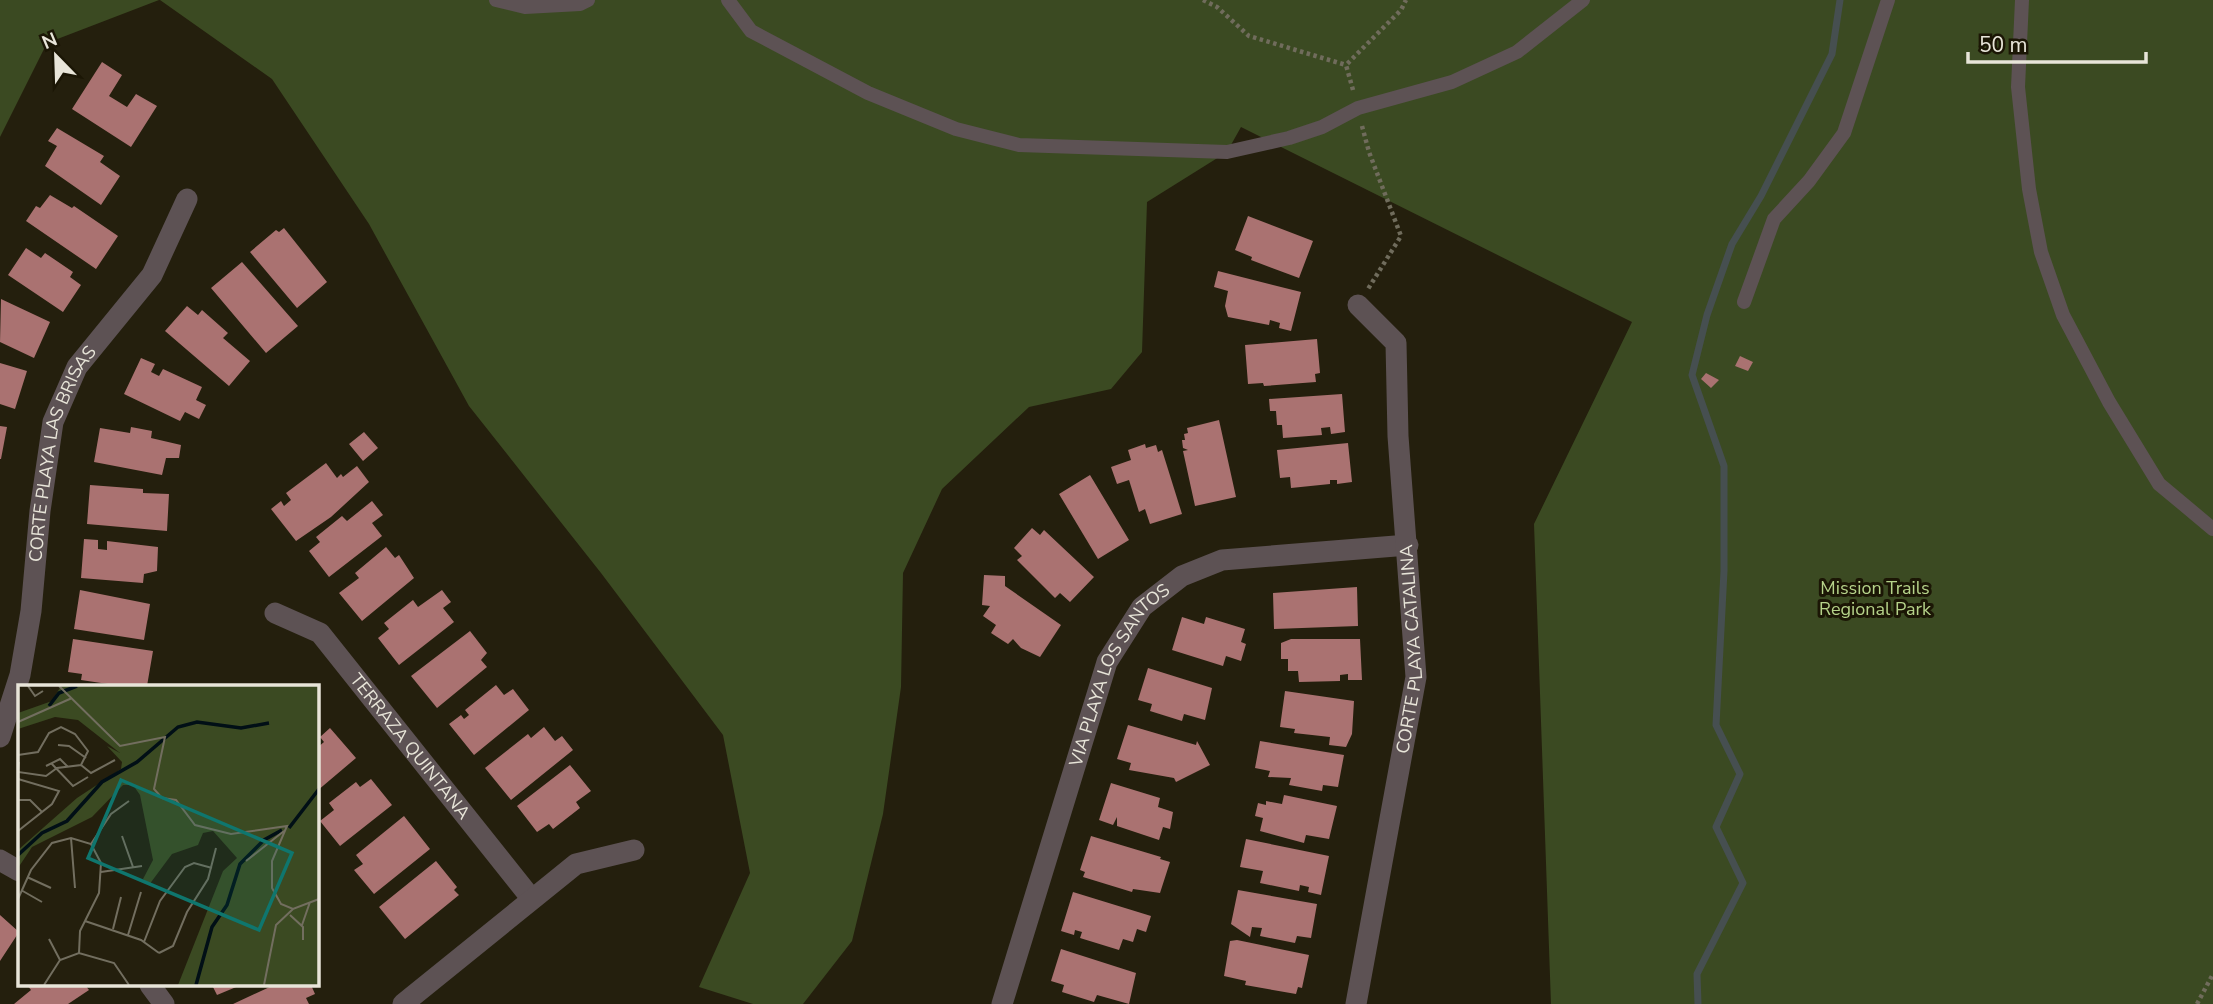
<svg xmlns="http://www.w3.org/2000/svg" width="2213" height="1004" font-family="'Nunito Sans',sans-serif">
<style>
.green{fill:#3b4a22}
.lines{fill:none;stroke-linecap:round;stroke-linejoin:round}
.stream{stroke:#464f50;stroke-width:7}
.building{fill:#aa7271}
.path{stroke:#706c5c;stroke-width:4.5;stroke-dasharray:3.5 3.5;stroke-linecap:butt}
.lane{stroke:#5d5254;stroke-width:14}
.street{stroke:#5d5254;stroke-width:21}
.labels{text-anchor:middle;stroke-width:6;stroke-linejoin:round;paint-order:stroke}
.street-label{font-size:18px;fill:#e8e5d9;stroke:#1b1605}
.park-label{font-size:18px;fill:#b6d38a;stroke:#1b1605}
.inset-river{fill:none;stroke:#010f16;stroke-width:3.5}
.inset-road{fill:none;stroke:#726e5f;stroke-width:2}
.view{fill:#0f766e;fill-opacity:0.15;stroke:#0f766e;stroke-width:3.5}
.inset-edge{fill:none;stroke:#e8e5d9;stroke-width:3.5}
</style>
<rect width="100%" height="100%" fill="#241f0d"/>
<path class="green" d="M0,0H159L47,43L0,137Z
M160,0H2213V1004H1551L1534,524L1632,322L1241,127L1227,152L1147,202L1142,352L1111,389L1029,407L942,489L903,573L901,687L883,814L852,941L803,1004H753L699,987L750,873L723,735L601,573L469,406L369,224L272,79Z"/>
<g class="lines">
<path class="stream" d="M1698,1004L1697,974L1743,883L1716,827L1740,774L1716,725L1724,571V466L1692,375L1707,315L1732,244L1761,196L1832,54L1840,0"/>
</g>
<path class="building" d="M102,62L122,75L109,96L127,107L136,94L157,106L131,147L72,109Z
M57,128L104,156L100,162L120,176L101,205L45,166L57,146L48,141Z
M50,195L72,208L74,206L118,236L96,269L26,221L36,206L40,208Z
M1248,216L1313,241L1299,278L1251,260L1252,257L1235,250Z
M284,228L327,282L297,308L250,252L276,230L279,232Z
M26,248L41,258L45,253L73,272L70,277L81,285L63,312L8,275Z
M242,262L298,326L266,353L211,288Z
M1218,271L1301,292L1291,331L1279,328L1280,323L1270,320L1269,325L1228,317L1225,306L1228,291L1214,287Z
M1,299L50,322L34,358L0,342Z
M187,306L198,315L202,310L228,333L223,338L250,361L229,386L165,331Z
M1317,339L1320,373L1315,374L1316,382L1264,386L1263,383L1248,384L1245,345Z
M1740,356L1753,362L1748,371L1735,366Z
M141,358L155,364L151,372L159,376L163,369L202,387L196,400L206,405L199,419L185,412L180,421L124,394Z
M0,363L27,371L15,409L0,404Z
M1706,373L1719,380L1711,388L1701,379Z
M1342,394L1345,432L1331,434L1330,427L1321,428L1322,435L1283,438L1282,425H1277L1276,411H1270L1269,399Z
M1219,420L1236,497L1195,506L1183,451L1188,450L1183,448L1182,440H1185L1184,434L1188,433L1187,428Z
M0,426L7,427L1,459H0Z
M131,427L152,431L151,438L181,445L179,458H166L162,475L94,462L100,428L130,433Z
M364,432L378,448L363,461L349,444Z
M1348,443L1352,482L1337,484V480H1330V484L1291,488L1290,477L1280,478L1277,450Z
M1145,444L1146,448L1156,445L1158,452L1162,450L1182,514L1150,524L1145,509L1139,512L1129,480L1117,484L1111,467L1131,460L1128,450Z
M326,463L337,478L341,474L343,477L357,466L369,482L331,517L296,541L271,509L281,501L284,506L291,500L286,493Z
M1090,475L1129,540L1098,559L1059,494Z
M90,485L143,489V493L169,494L167,531L87,524Z
M372,501L383,515L372,523L382,536L329,577L309,551L320,542L316,537L342,516L347,521Z
M1032,528L1040,535L1044,530L1094,577L1070,602L1060,593L1055,598L1017,560L1022,556L1014,548Z
M84,539L98,540V549L107,550V541L158,547L157,571L144,574L143,583L81,578Z
M386,547L395,558L399,555L414,578L362,621L339,593L359,578L355,573Z
M984,575L1005,576V586L1061,625L1040,657L1021,648L1013,639L1008,644L991,633L996,625L983,616L990,606L982,605Z
M1357,587L1358,626L1274,629L1273,593Z
M80,590L150,604L144,640L74,629Z
M442,590L451,602L443,608L454,622L399,665L378,638L389,629L384,623L413,600L418,607Z
M1182,617L1204,624L1206,617L1245,629L1241,642L1246,644L1241,661L1226,656L1223,666L1172,650Z
M470,631L487,653L481,660L487,667L437,708L411,676Z
M73,639L153,651L147,686L128,687L81,680L82,674L68,672Z
M1291,639H1360L1362,680H1348V674L1340,675V681L1299,682L1298,671H1288V659H1281V643Z
M1148,668L1212,688L1205,720L1184,714L1182,721L1150,711L1152,704L1138,700Z
M496,685L504,695L513,689L529,710L474,755L449,724L461,715L464,719L469,715L465,710Z
M1285,691L1354,701L1352,734L1346,747L1329,745L1330,737L1294,733L1295,729L1280,727Z
M1128,725L1196,745L1197,741L1210,765L1176,782L1174,778L1129,770L1131,763L1117,759Z
M544,727L555,741L562,736L573,750L511,800L485,768L528,734L531,738Z
M330,728L356,758L317,791V748L324,742L320,737Z
M1260,741L1344,755L1338,787L1323,785L1322,791L1289,785L1291,778L1268,777L1270,771L1255,768Z
M570,765L591,791L576,802L580,808L553,829L549,824L537,832L517,806Z
M371,779L392,805L340,846L320,821L334,810L329,803L356,782L360,787Z
M1111,783L1160,798L1158,807L1173,812L1170,829L1163,827L1159,840L1117,826V817L1113,825L1099,820Z
M1284,795L1337,806L1329,839L1306,835L1304,843L1260,831L1263,818L1255,816L1258,803L1266,805V801L1282,804Z
M404,816L430,849L374,894L354,870L363,864L356,855Z
M1091,836L1161,857L1160,859L1170,862L1160,893L1133,889L1132,892L1083,877L1085,872L1080,870Z
M1246,839L1329,856L1321,895L1308,892L1309,887L1300,885L1299,891L1260,883L1263,871L1240,867Z
M436,861L457,887L454,890L459,895L405,939L379,907Z
M1238,890L1317,904L1311,938L1297,936L1295,943L1260,936L1262,928L1252,927L1250,937L1231,924Z
M1073,892L1151,916L1146,932L1137,929L1133,942L1123,939L1119,950L1080,938L1082,932L1075,930L1074,935L1061,931Z
M0,915L19,932L0,961Z
M1237,940L1309,955L1302,988L1298,987L1296,994L1245,985L1246,981L1224,976L1230,941Z
M1061,949L1136,973L1129,1004L1097,995L1094,1002L1062,992L1064,985L1051,981Z
M27,985H85L89,990L68,1004H14L31,990Z
M212,985H241L217,995Z
M274,985H311L315,994L306,998L309,1004H233Z"/>
<g class="lines">
<path class="path" d="M1203,0L1217,7L1249,36L1346,65
M1353,90L1346,65L1401,10L1406,0
M1362,126L1369,152L1401,236L1368,289
M2197,1004L2213,974"/>
<path class="lane" d="M496,0L525,7L580,4L588,0
M728,0L751,31L868,93L956,129L1019,145L1227,152L1289,138L1322,127L1358,108L1452,82L1517,52L1583,0
M2022,0L2018,87L2029,189L2041,252L2063,315L2109,402L2159,484L2213,529
M1744,302L1774,219L1809,181L1844,133L1888,0"/>
<g class="street">
<path id="s1" d="M275,613L320,633L531,898"/>
<path id="s2" d="M0,737L20,675L31,611L40,511L53,422L77,367L152,275L187,199"/>
<path d="M0,860L19,871"/>
<path d="M150,985L164,1004"/>
<path d="M403,1004L576,864L634,850"/>
<path id="s3" d="M1002,1004L1107,662L1142,607L1182,576L1222,560L1408,545"/>
<path id="s4" d="M1356,1004L1416,677L1398,436L1396,343L1358,305"/>
</g>
</g>
<g class="labels">
<g class="street-label">
<text dy="6" stroke="none"><textPath href="#s2" startOffset="292">CORTE PLAYA LAS BRISAS</textPath></text>
<text dy="6" stroke="none"><textPath href="#s4" startOffset="360">CORTE PLAYA CATALINA</textPath></text>
<text dy="6" stroke="none"><textPath href="#s3" startOffset="352">VIA PLAYA LOS SANTOS</textPath></text>
<text dy="6" stroke="none"><textPath href="#s1" startOffset="194">TERRAZA QUINTANA</textPath></text>
</g>
<g class="park-label">
<text x="1875" y="594">Mission Trails<tspan x="1875" dy="21">Regional Park</tspan></text>
</g>
</g>
<g transform="translate(18 685)">
<rect width="301" height="301" fill="#241f0d"/>
<path d="M43,1H301V300H160L205,186L219,173L195,146L185,148L180,160L154,169L131,200L125,194L135,175L122,110L115,100H105L74,132L14,162L0,183V165L59,113L103,84L104,77L89,61L102,68L60,35L37,32L0,44V28L34,16Z" fill="#3b4a22"/>
<path class="inset-river" d="M31,21L41,8L59,1M271,143L301,104M0,170L24,148L49,136L84,97L119,77L160,42L179,37L223,43L251,38M178,300L194,242L209,220L222,179L246,155L264,145"/>
<path class="inset-road" d="M10,1L17,11L25,6M41,1L102,61L147,52L136,104L144,113L158,115L177,140L213,149L269,141L254,176V203L263,219L275,224L301,214M0,37L54,13M40,60L51,61L68,73M0,70L20,67L31,48L43,42L57,49L70,66L63,80L39,83L28,91L0,87L1,77M33,78L55,101L70,92M63,80L73,88L97,75M28,81L42,74L50,82M0,94L41,106L34,119L0,146M1,115H12L24,127M104,151L115,182M53,153L57,203M73,159L93,129L111,116M228,176L266,146M83,187L124,181M9,192L33,203M3,205L24,217M0,214L13,185L34,158L53,153L73,159L83,178L81,208L62,246L61,268M272,230L285,242V255M67,236L123,255L141,268M284,240L292,217M95,244L103,212M110,250L123,207M31,254L42,275M126,257L142,216L167,182L176,178L194,183M141,268L155,261L169,227L190,194L198,163M26,300L42,275L61,268L96,278L111,300M246,300L258,240L275,224"/>
<path class="view" d="M103,95L274,168L241,245L70,173Z"/>
<rect width="301" height="301" class="inset-edge"/>
</g>
<g transform="translate(56 56) rotate(337)" stroke="#1b1605" stroke-width="5" paint-order="stroke">
<path d="M0-5L12 26L0 18L-12 26Z" fill="#e8e5d9"/>
<text y="-10" font-size="19" font-weight="bold" text-anchor="middle" fill="#e8e5d9">N</text>
</g>
<path d="M1968 52v10h178v-10" fill="none" stroke="#e8e5d9" stroke-width="3.5"/>
<text x="1979" y="52" font-size="21" fill="#e8e5d9" stroke="#1b1605" stroke-width="5" paint-order="stroke">50 m</text>
</svg>
